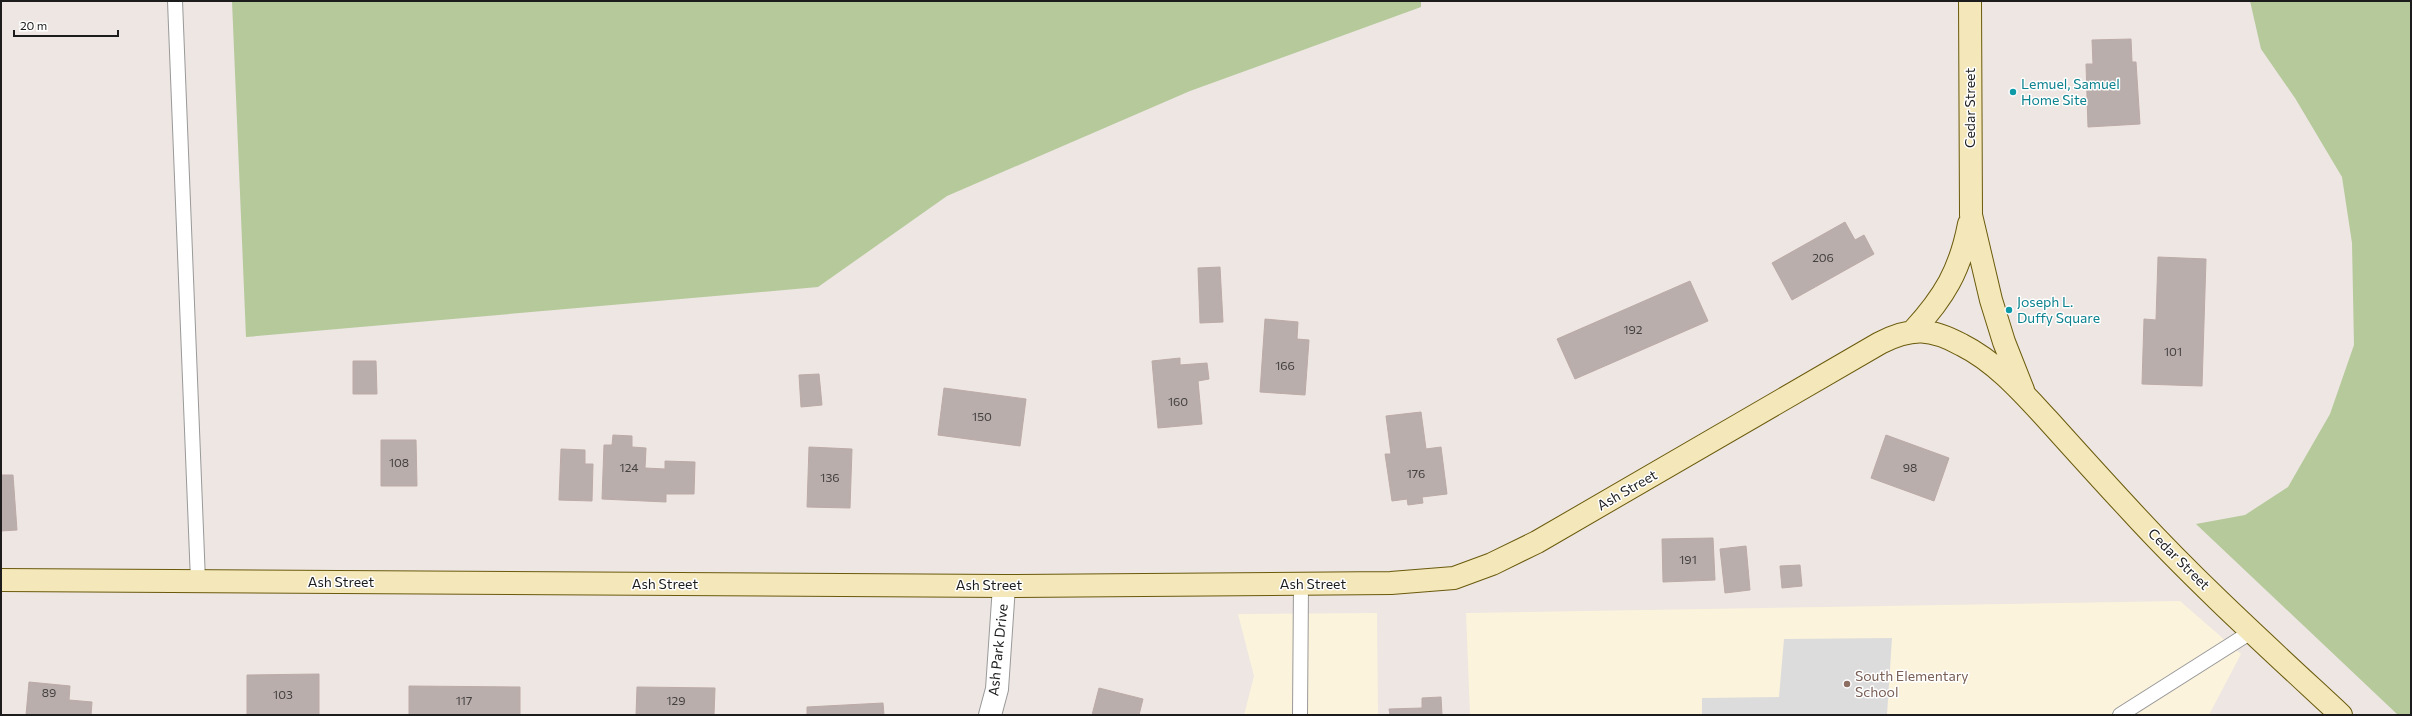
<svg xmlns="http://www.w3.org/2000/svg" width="2412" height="716" font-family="Commissioner,sans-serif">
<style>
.education{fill:#fcf3dc}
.forest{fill:#b5c99a}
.parking{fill:#dcdcdc}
.building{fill:#b9aeac;stroke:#bdaaa6}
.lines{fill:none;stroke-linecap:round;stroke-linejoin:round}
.lane-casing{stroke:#999;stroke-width:16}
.street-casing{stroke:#999;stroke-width:24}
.secondary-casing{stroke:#6a5a0c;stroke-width:24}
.lane{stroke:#fff;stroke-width:14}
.street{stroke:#fff;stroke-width:22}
.secondary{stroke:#f4e7b9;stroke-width:22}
.culture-dot{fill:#0f9aa8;stroke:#fff;stroke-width:1.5}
.education-dot{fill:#8d6e63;stroke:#fff;stroke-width:1.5}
.labels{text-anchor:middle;stroke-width:3;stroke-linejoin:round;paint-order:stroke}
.number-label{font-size:12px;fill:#434040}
.culture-label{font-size:14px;fill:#0d838f;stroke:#fff;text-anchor:start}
.street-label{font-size:14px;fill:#1c1c1c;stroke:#fff}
.education-label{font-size:14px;fill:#785e54;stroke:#fff;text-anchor:start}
</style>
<rect width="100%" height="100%" fill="#ede6e2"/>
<path class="education" d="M2180,601L2241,654L2209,715H1470L1466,613Z
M1377,613L1378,715H1244L1254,676L1238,614Z"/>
<path class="forest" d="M232,1H1421V7L1190,91L947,196L818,287L246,337Z
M2250,1H2411V715H2398L2196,524L2245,515L2288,487L2330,414L2354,345L2352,243L2342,177L2295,98L2261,49Z"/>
<path class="parking" d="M1892,638L1887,715H1702V698L1779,697L1784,639Z"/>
<path class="building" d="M2131,39L2132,62H2136L2140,124L2088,127L2086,64H2093L2092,40Z
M1845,222L1855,240L1864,235L1874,254L1792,300L1772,263Z
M2158,257L2206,259L2202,386L2142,384L2144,319L2156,320Z
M1220,267L1223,322L1200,323L1198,268Z
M1690,281L1708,321L1575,379L1557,339Z
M1265,319L1298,322L1297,339L1309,340L1305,395L1260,392Z
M1180,358V365L1207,363L1209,379L1198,381L1202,424L1158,428L1152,361Z
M353,361H376L377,394H353Z
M819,374L822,405L801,407L799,375Z
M944,388L1026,399L1020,446L938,435Z
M1421,412L1426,449L1441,447L1447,494L1422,497L1423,503L1408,505L1407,499L1392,501L1385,454H1391L1386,416Z
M613,435L632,436V447L646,448L645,468L665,469V461L695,462L694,494H666V502L602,499L604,445H612Z
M1886,435L1949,458L1934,501L1871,478Z
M381,440H416L417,486H381Z
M809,447L852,449L850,508L807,507Z
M561,449L585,450V464H593L592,501L559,500Z
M1,475H13L17,530L1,531Z
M1713,538L1715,580L1663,582L1662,539Z
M1746,546L1750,590L1725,593L1720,549Z
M1800,565L1802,586L1782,588L1780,566Z
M319,674V715H247V675Z
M29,682L70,686L69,700L92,702L91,715H26Z
M409,686L520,687V715H409Z
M637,687L715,688L714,715H636Z
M1099,688L1143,699L1139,715H1092Z
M1441,697L1442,715H1390L1389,709L1422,708V698Z
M883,703L884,715H807V707Z"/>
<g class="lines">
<g class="lane-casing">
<path id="lane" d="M175,1L198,581
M1300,715L1301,584
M2120,715L2251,632"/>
</g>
<g class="street-casing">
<path id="street" d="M990,715L997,689L1004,586"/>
</g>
<g class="secondary-casing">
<path id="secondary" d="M1970,1L1971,215L1991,300L2004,342L2023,390
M1913,331C1944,297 1960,271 1969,224
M1,580L1004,586L1391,583L1454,578L1492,564L1537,542L1880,343C1912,327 1931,328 1962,345C1996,362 2023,393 2048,420C2075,450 2102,480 2130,510C2196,582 2269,648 2341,715"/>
</g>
<use href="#lane" class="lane"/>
<use href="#street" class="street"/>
<use href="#secondary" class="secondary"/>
</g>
<g class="culture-dot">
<circle cx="2013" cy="92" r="4"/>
<circle cx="2009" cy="310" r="4"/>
</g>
<circle class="education-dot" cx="1847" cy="684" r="4"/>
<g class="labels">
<g class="number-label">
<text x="1823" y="262">206</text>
<text x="1633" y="334">192</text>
<text x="2173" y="356">101</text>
<text x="1285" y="370">166</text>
<text x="1178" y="406">160</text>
<text x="982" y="421">150</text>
<text x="399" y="467">108</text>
<text x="629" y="472">124</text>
<text x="1910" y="472">98</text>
<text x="1416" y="478">176</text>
<text x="830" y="482">136</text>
<text x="1688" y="564">191</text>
<text x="49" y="697">89</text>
<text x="283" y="699">103</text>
<text x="464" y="705">117</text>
<text x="676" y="705">129</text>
</g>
<g class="culture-label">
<text x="2021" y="89">Lemuel, Samuel<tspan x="2021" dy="16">Home Site</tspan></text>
<text x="2017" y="307">Joseph L.<tspan x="2017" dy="16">Duffy Square</tspan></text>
</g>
<g class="street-label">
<text transform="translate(1970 108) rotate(-90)" y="5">Cedar Street</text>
<text transform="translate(1627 490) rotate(-30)" y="5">Ash Street</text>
<text transform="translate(2179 559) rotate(45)" y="5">Cedar Street</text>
<text x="341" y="587">Ash Street</text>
<text x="665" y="589">Ash Street</text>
<text x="1313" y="589">Ash Street</text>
<text x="989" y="590">Ash Street</text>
<text transform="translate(998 650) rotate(-84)" y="5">Ash Park Drive</text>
</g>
<g class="education-label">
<text x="1855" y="681">South Elementary<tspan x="1855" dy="16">School</tspan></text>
</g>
</g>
<rect width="2412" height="716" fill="none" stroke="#1c1c1c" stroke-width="4"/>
<path d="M14 30v6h104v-6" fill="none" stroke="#1c1c1c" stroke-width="2"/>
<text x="20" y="30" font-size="12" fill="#1c1c1c" stroke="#ffffff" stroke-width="3" paint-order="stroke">20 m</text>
</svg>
